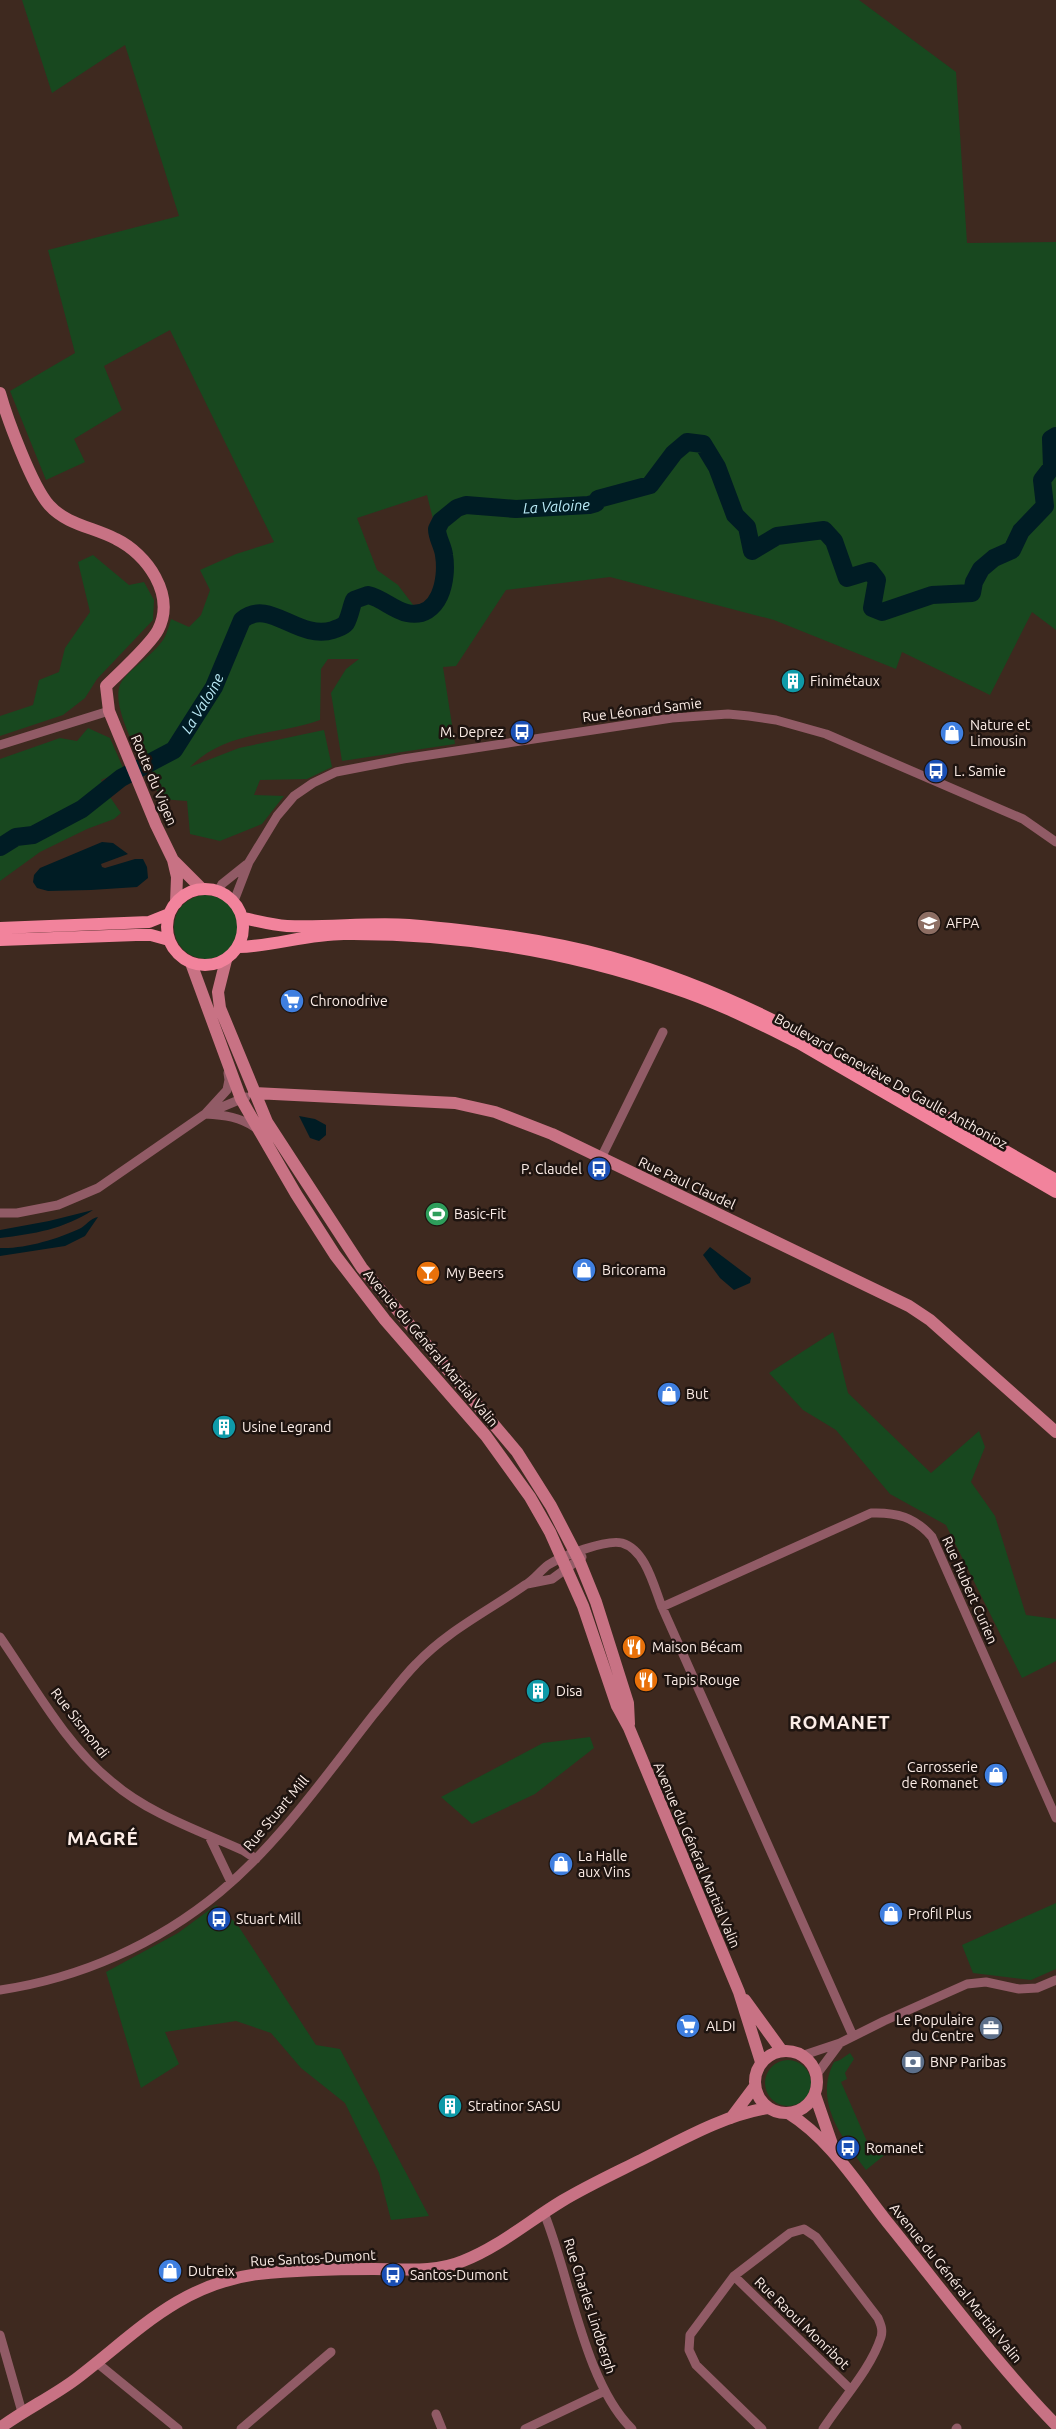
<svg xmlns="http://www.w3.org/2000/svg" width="1056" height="2429" font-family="Ubuntu,sans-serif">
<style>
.green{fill:#18481f;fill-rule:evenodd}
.water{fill:#001c24}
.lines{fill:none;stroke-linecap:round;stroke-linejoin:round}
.river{stroke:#001c24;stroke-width:18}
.street{stroke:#915b66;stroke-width:9}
.secondary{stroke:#c87284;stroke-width:12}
.primary{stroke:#f2839c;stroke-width:12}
.labels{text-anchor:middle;stroke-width:5;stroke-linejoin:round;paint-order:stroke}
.poi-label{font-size:14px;fill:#fcede7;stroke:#1e1410;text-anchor:start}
.street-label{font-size:14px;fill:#fcede7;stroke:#1e1410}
.water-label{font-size:15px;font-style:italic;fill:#baebf7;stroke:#1e1410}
.district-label{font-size:19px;font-weight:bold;letter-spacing:1px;fill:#fcede7;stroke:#1e1410}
</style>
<rect width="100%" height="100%" fill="#3e291f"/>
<path class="green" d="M22,0H859L956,72L967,243L1056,242V630L1032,612L990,695L902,652L896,669L774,620L610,577L506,590L456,666L443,667L455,744L342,761L331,693L346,669L359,659H328L321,669L320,720C275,736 226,730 190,767L239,748L324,730L332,767L307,779L260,780L254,795L284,796L262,824L220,841L190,834L187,801L161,799C151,774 105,705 122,681C133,666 152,656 163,640C167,634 169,625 171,619L189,627L201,615L210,590L200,570L236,554L274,542L170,330L104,366L122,410L74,439L85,462L46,480L10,391L75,353L48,250L179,216L125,45L52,93ZM427,495L450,587L428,602L414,606L398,585L377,570L357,518Z
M93,555L129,585L144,582L154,600L153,620L97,679L85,698L63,715L0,736V716L33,705L39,680L59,672L65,648L90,612L78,562Z
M88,728L110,738L124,770L101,780L106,791L121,813L114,819L87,829L40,852L0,881V759L60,738L77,741Z
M174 927a32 32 0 1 1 64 0a32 32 0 1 1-64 0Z
M833,1332L848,1393L931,1473L979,1431L985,1447L971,1482L995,1516L1026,1615L1056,1619V1661L1022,1678L946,1525L890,1494L836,1430L803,1410L769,1373Z
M590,1737L594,1748L535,1794L472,1824L441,1797L543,1743Z
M1056,1903V1969L1031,1980L973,1973L962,1945Z
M216,1905L237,1924L316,2045L340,2049L429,2216L391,2220L379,2173L345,2103L301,2068L271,2033L236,2021L165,2032L179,2064L141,2088L106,1972L178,1933Z
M850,2053L854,2059L845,2073L847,2079L841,2082L869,2146L877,2143L880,2149L885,2146L892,2149L866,2170C843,2139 813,2102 834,2062L840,2060Z
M765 2083a23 23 0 1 1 46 0a23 23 0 1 1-46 0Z"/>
<path class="water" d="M102,842L113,843L128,854L101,864L102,867L105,868L135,859H143L147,867L148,878L137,887L91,890L48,891L37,888L33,882L34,875L40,868Z
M299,1116L315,1119L326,1125V1135L319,1141L310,1138Z
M93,1210C64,1229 34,1234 0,1238V1230L49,1221Z
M98,1217L85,1236L65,1246L0,1256V1248C25,1249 57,1239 79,1229C86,1226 90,1218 98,1217Z
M710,1247L751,1278L750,1283L734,1290L720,1278L703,1255Z"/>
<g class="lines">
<path class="river" id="s1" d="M0,847L16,837L33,835L82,809L121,778L174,750L214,687L242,620C269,597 298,641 333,630C338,628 343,627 346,623C350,616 351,607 354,600L368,595C382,598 393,610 407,613C440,620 448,579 444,555C443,546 437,538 437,529L441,521L457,508L466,505L516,509L589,505L596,503L598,499L650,485L674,453L687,442L703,444L717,467L735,515L747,527L752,551L777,536L824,530L834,541L847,578L870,571L877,580L872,608L882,612L932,595L972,593L974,582L981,569L994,558L1012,550L1021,531L1045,506L1042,480L1052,467L1051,439L1056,436"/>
<path class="street" d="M0,745L109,711
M218,891L222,884L247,864
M234,901L249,862L277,816L294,796L313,783L336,772L403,759L672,718L728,714L749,716L776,720L826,734L1023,819L1056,842
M210,1112L246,1097
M205,1114C225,1115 240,1117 256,1128
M601,1158L663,1032
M0,1213H17L58,1205L98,1188L205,1114L227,1090L229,1080L228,1073
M527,1584L552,1579L582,1557
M0,1637C34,1686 65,1744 112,1782C149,1814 200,1831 244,1851L256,1859
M209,1836L231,1882
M0,1990C81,1978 157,1944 220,1892C280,1842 326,1775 374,1714C388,1698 401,1679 416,1664C447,1631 488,1611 525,1585C534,1580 540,1571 548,1565C562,1556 606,1539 622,1543C646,1550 654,1587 662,1607
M853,2036L662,1607L871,1513C896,1512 915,1517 932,1537L1056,1818
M804,2055L840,2043L884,2021L967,1984L986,1982L1019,1989L1037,1988L1056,1980
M817,2074L840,2043
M544,2213C570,2276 584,2382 632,2429
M734,2276L850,2389
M0,2335L22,2412
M96,2362L178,2429
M436,2414L442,2429
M241,2429L331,2352
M525,2429L605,2391
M762,2429L696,2365L689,2350L690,2335L734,2276L790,2233L804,2229L816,2237L878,2318C881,2325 883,2330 881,2337C871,2369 841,2401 823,2429
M956,2429L957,2428"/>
<path class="secondary" d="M0,393C7,418 32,486 49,505C67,525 93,527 116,539C147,554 176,595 158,630C151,644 119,673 106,686L109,711L156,825L173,860L177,877L176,903
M173,860L202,889
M226,960L218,992L220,1008L267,1122L362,1268L517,1452L551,1506L579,1560L596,1602L628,1703L629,1724
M191,963L241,1099L296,1194L335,1255L385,1320L486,1436L530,1497L550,1532L583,1606L617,1706L629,1728L739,1992L761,2062
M254,1093L455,1103L495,1112L552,1134L909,1306L930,1320L1056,1432
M745,2000L782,2051
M755 2082a31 31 0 1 1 62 0a31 31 0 1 1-62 0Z
M815,2095L834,2150
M788,2113C830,2139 858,2185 888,2223C943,2291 995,2362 1056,2425
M731,2118L755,2086
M0,2428C24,2410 52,2397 76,2379C135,2334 179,2284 258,2274C296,2270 336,2269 374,2269C404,2269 434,2273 463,2261C499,2247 529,2221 562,2201C587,2186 615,2173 641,2160C681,2140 724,2115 768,2108"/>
<path class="primary" d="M167 927a38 38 0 1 1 76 0a38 38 0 1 1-76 0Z
M243,918C258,921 272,925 287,926C328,928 369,922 409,925C476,931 544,939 610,957C685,978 758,1010 826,1048
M0,928L149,922L169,914
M0,940L136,935H151L169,940
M239,947C274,946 308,934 344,934C456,933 568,951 674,988C717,1002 758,1023 799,1043L1056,1192
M911,1097L1056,1180"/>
</g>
<defs>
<g id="building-disc" transform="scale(1.25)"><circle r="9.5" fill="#0f9aa8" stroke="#1e1410"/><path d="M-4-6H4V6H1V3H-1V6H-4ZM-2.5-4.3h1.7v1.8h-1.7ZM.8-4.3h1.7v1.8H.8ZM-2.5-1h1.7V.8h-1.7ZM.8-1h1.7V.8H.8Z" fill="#fff"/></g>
<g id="bus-disc" transform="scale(1.25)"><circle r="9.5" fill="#1a4fb4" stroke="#1e1410"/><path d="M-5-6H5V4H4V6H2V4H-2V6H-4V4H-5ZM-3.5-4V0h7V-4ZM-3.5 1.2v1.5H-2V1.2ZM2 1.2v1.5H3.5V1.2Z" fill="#fff"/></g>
<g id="shop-disc" transform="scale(1.25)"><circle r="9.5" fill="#3f7fe0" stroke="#1e1410"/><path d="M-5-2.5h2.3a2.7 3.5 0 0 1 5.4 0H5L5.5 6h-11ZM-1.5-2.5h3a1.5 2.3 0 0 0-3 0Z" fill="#fff"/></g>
<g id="school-disc" transform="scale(1.25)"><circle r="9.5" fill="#8d6e63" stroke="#1e1410"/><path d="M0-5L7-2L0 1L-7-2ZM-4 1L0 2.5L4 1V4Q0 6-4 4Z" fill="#fff"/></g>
<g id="supermarket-disc" transform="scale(1.25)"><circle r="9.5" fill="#3f7fe0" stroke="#1e1410"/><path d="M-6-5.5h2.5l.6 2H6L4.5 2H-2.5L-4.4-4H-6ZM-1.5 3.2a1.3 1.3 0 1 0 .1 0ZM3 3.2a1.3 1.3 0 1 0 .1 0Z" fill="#fff"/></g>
<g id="stadium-disc" transform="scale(1.25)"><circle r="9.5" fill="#2e9e5b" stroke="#1e1410"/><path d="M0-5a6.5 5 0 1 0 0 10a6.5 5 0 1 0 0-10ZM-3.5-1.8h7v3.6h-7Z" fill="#fff"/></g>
<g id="bar-disc" transform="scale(1.25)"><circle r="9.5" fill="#e8710a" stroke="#1e1410"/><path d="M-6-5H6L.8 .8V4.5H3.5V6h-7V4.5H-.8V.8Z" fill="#fff"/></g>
<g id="restaurant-disc" transform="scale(1.25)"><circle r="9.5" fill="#e8710a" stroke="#1e1410"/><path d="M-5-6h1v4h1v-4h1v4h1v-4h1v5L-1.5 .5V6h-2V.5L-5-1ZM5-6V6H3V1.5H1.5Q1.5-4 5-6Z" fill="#fff"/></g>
<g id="office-disc" transform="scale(1.25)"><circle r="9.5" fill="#5c6f8a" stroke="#1e1410"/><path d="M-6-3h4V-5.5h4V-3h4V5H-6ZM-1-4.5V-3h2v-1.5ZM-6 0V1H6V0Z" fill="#fff"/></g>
<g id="bank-disc" transform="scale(1.25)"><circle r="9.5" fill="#5c6f8a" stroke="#1e1410"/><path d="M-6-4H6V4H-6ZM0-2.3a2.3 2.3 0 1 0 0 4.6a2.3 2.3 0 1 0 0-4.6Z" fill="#fff"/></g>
</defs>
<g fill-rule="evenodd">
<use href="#building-disc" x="793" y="681"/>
<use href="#bus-disc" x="522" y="732"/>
<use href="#shop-disc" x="952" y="733"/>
<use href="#bus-disc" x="936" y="771"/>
<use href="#school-disc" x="929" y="923"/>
<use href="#supermarket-disc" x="292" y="1001"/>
<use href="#bus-disc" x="599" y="1169"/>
<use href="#stadium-disc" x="437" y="1214"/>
<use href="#shop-disc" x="584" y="1270"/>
<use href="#bar-disc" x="428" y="1273"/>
<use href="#shop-disc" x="669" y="1394"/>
<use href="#building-disc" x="224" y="1427"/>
<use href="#restaurant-disc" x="634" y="1647"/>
<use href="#restaurant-disc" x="646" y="1680"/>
<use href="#building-disc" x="538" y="1691"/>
<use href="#shop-disc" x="996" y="1775"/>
<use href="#shop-disc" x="561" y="1864"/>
<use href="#shop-disc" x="891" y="1914"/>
<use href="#bus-disc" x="219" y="1919"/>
<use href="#supermarket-disc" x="688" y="2026"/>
<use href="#office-disc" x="991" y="2028"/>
<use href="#bank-disc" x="913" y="2062"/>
<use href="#building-disc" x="450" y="2106"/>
<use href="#bus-disc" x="848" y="2148"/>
<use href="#shop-disc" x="170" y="2271"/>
<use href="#bus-disc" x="393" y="2275"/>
</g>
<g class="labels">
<g class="poi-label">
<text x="810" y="686">Finimétaux</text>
<text x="970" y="730">Nature et<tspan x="970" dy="16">Limousin</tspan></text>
<text x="504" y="737" text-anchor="end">M. Deprez</text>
<text x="954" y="776">L. Samie</text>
<text x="946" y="928">AFPA</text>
<text x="310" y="1006">Chronodrive</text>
<text x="582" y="1174" text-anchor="end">P. Claudel</text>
<text x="454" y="1219">Basic-Fit</text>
<text x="602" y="1275">Bricorama</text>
<text x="446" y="1278">My Beers</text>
<text x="686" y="1399">But</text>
<text x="242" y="1432">Usine Legrand</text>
<text x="652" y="1652">Maison Bécam</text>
<text x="664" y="1685">Tapis Rouge</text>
<text x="556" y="1696">Disa</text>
<text x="978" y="1772" text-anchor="end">Carrosserie<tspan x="978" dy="16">de Romanet</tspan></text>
<text x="578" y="1861">La Halle<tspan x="578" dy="16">aux Vins</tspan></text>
<text x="908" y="1919">Profil Plus</text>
<text x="236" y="1924">Stuart Mill</text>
<text x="974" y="2025" text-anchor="end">Le Populaire<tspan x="974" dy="16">du Centre</tspan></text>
<text x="706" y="2031">ALDI</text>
<text x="930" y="2067">BNP Paribas</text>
<text x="468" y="2111">Stratinor SASU</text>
<text x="866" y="2153">Romanet</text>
<text x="188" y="2276">Dutreix</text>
<text x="410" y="2280">Santos-Dumont</text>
</g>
<g class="street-label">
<text transform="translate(642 710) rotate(-7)" y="5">Rue Léonard Samie</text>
<text transform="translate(154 780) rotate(67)" y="5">Route du Vigen</text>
<text transform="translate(891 1081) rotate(29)" y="5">Boulevard Geneviève De Gaulle Anthonioz</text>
<text transform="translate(687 1183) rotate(25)" y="5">Rue Paul Claudel</text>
<text transform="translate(431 1348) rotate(50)" y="5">Avenue du Général Martial Valin</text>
<text transform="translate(970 1590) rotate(66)" y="5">Rue Hubert Curien</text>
<text transform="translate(80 1723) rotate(52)" y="5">Rue Sismondi</text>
<text transform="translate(276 1813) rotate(-50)" y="5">Rue Stuart Mill</text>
<text transform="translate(697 1855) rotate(67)" y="5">Avenue du Général Martial Valin</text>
<text transform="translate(313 2258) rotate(-3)" y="5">Rue Santos-Dumont</text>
<text transform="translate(956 2283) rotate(51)" y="5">Avenue du Général Martial Valin</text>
<text transform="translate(590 2306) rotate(72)" y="5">Rue Charles Lindbergh</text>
<text transform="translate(802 2323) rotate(44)" y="5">Rue Raoul Monribot</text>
</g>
<g class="water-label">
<text dy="5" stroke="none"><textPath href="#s1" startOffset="780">La Valoine</textPath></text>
<text dy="5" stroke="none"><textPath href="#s1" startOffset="256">La Valoine</textPath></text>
</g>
<g class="district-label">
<text x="840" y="1729">ROMANET</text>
<text x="103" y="1845">MAGRÉ</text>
</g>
</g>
</svg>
